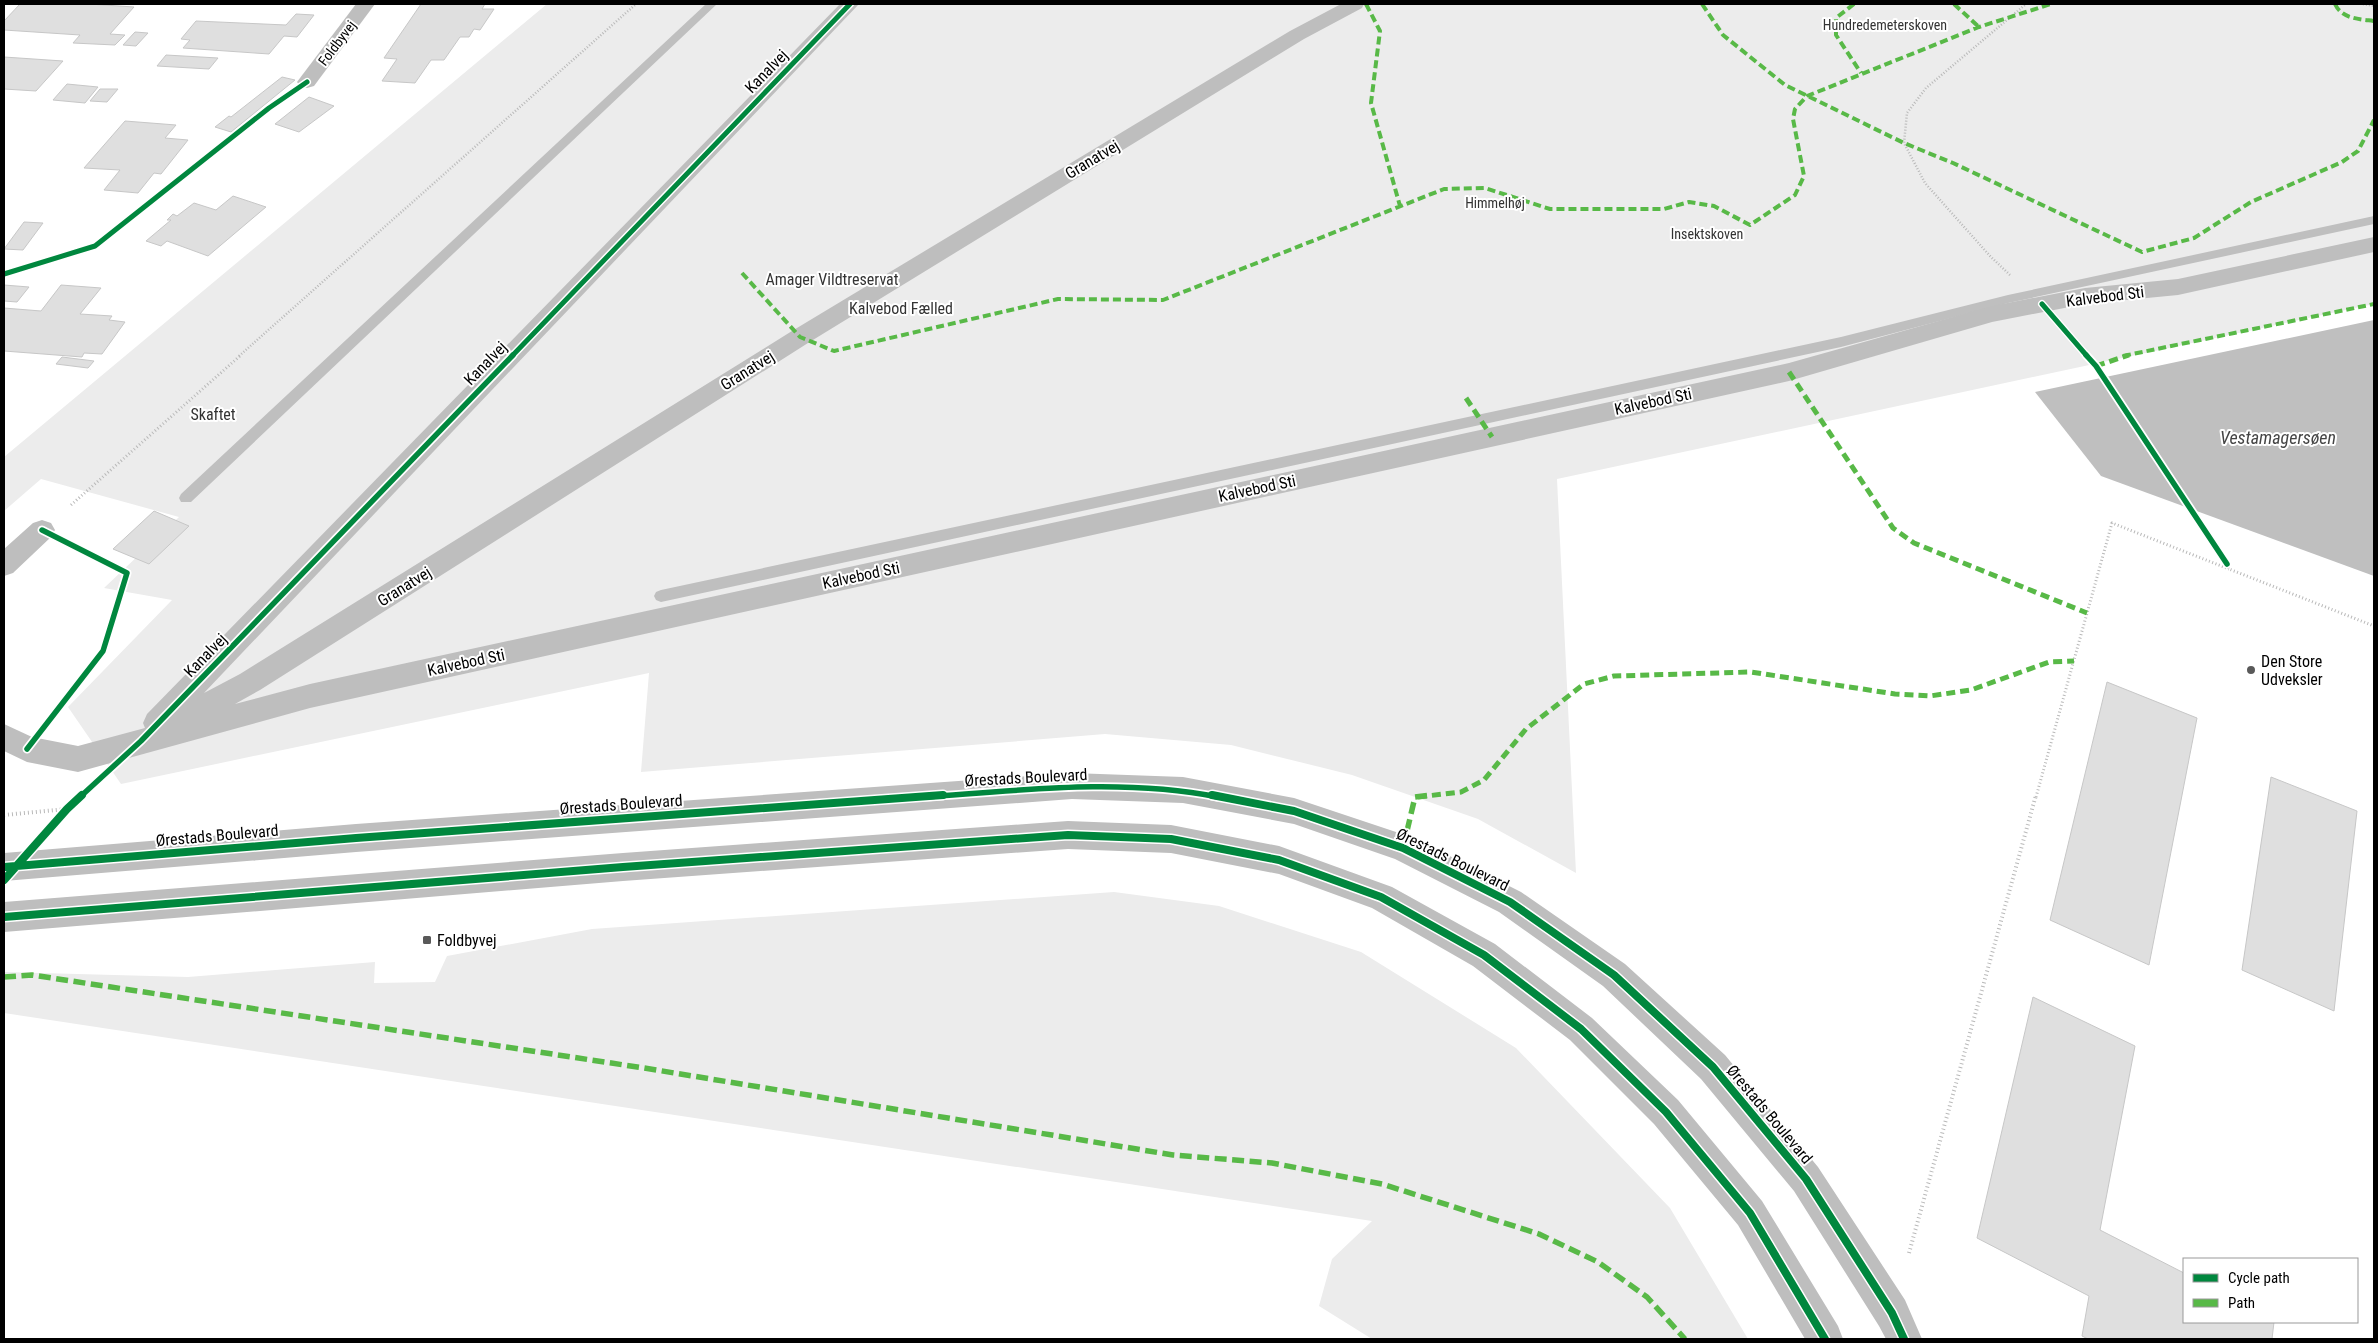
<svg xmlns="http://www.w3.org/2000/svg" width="2378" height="1343" font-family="'Roboto Condensed',sans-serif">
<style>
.green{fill:#ececec}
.water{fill:#bfbfbf}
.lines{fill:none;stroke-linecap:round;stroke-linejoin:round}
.stream{fill:#bfbfbf;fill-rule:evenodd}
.building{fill:#dfdfdf;stroke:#c7c7c7}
.path-far2{stroke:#b9b9b9;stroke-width:2.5;stroke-dasharray:1 2;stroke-linecap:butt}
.path-far1{stroke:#b9b9b9;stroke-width:3;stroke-dasharray:1 2.5;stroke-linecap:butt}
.path{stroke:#b9b9b9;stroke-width:4;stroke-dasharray:1 3;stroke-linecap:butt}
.service{fill:#bebebe;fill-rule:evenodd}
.minor{fill:#bebebe;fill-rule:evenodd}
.tertiary{fill:#bebebe;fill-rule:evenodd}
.quiet-far2{stroke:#58b947;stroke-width:4;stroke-dasharray:8 4;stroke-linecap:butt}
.quiet-far1{stroke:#58b947;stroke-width:5;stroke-dasharray:9 5;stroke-linecap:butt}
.quiet{stroke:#58b947;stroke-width:5.5;stroke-dasharray:12 5.5;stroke-linecap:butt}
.cycleway-far2-casing{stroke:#fff;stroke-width:8}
.cycleway-far1-casing{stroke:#fff;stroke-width:9}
.cycleway-casing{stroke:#fff;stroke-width:11}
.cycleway-far2{stroke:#00873e;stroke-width:5}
.cycleway-far1{stroke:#00873e;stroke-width:5.5}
.cycleway{stroke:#00873e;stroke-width:8}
.poi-dot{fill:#595959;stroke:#fff;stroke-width:2}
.labels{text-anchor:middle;stroke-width:4;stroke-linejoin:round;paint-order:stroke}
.far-park-label{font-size:14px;fill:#333;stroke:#fff}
.far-street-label{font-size:14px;fill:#000;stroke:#fff}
.street-label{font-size:16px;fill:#000;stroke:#fff}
.park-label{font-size:16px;fill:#333;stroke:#fff}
.poi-label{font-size:16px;fill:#000;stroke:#fff;text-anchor:start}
.water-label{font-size:18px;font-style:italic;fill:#444;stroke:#fff}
</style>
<rect width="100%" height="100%" fill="#fff"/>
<path class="green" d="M547,4H2374V304L1557,479L1576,873L1478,819L1352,775L1231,745L1105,734L641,772L649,673L121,784L68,707L172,600L104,588L179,517L41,479L4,511V457Z
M1114,892L1219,906L1361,952L1516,1048L1670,1208L1748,1339H1372L1319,1306L1332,1259L1372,1221L4,1013V972L188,977L375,962L374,983L435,982L447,956L592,929Z"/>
<path class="water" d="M2374,320V576L2101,476L2035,392Z"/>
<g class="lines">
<path class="stream" d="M706,4H717L191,502H181L179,498L181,494Z
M2374,216V224L2008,303L1841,347L661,602L656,600L654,596L656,592L661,590L1841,337L2008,295Z"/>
</g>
<path class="building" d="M20,4H89L134,7L110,34L125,35L115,45L73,43L80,35L4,30V21Z
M421,4H485L482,9H494L480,30L474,29L469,37H460L444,60H431L415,83L382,81L397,59L384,58Z
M296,14L314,15L297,37L284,36L269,54L183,48L190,40L181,39L196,21L286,25Z
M135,32L148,33L136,46L123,45Z
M166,55L218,58L209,69L157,66Z
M4,57L63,61L36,91L4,89Z
M282,77L295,80L231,132L215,127L229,116L231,117Z
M67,84L98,87L85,103L53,100Z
M100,89H118L107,102L90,101Z
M309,97L334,106L299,132L275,124Z
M125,121L176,125L165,138L188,140L161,174L154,173L138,193L104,190L120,170L84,168Z
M233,196L266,207L208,256L167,241L161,246L146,241L171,220H167L173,214L177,216L194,203L216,210Z
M24,222L43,223L23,250L4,249Z
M4,285L29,287L17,302L4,301Z
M61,285L101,288L80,314L112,316L109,320L125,322L102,354L84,353L82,357L4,351V308L41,311Z
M62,357L94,361L88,368L56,364Z
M154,511L189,526L149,564L113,549Z
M2107,682L2197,718L2149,965L2050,920Z
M2271,777L2357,811L2334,1011L2242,970Z
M2033,997L2135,1046L2100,1230L2184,1273V1322H2274L2272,1339H2088L2082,1336L2089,1296L1977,1238Z"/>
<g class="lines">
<path class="path-far2" d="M2363,4L2374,6
M2010,275L1990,256L1925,183L1904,143L1907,113L1926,88L2026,4
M239,356L636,4"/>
<path class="path-far1" d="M71,505L241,355
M2227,564L2229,569L2374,626
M2036,797L2112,523L2229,569"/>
<path class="path" d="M4,815L67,809
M1909,1253L2036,795"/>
<path class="service" d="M840,4H859L204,693L240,674L792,331L1290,31L1341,4H1364L1362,8L1304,39L808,343L260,690L235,704L310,684L1789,363L1992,306L2085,288L2178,279L2374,237V252L2178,295L2085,304L1992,322L1789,381L310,708L78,772L27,762L4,751V724L32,737L78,746L145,728L143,723L147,714Z
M42,520L51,523L55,530L51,537L13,573L4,576V549L33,523Z"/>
<path class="minor" d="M356,4H375L314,86L307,88L300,86L297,82L300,78Z"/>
<path class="tertiary" d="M1072,773L1183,777L1294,798L1414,838L1521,892L1625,964L1725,1055L1818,1167L1905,1300L1922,1339H1886L1879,1326L1794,1191L1701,1079L1603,986L1499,912L1395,859L1294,824L1183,803L1072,799L356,852L4,881V853L356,824Z
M1068,821L1171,825L1279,846L1392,887L1495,944L1592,1018L1678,1100L1762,1201L1838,1326L1843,1339H1805L1738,1225L1654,1124L1570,1040L1473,966L1372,908L1279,874L1171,853L1068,849L623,881L4,932V902L623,853Z"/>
<path class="quiet-far2" d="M1366,4L1380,31L1371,103L1400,206
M1702,4L1723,35L1785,85L1904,143L1953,163L2142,252L2194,238L2251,202L2342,162L2358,151L2374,120
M1854,4L1836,18V35L1861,73
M1954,4L1979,27
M2335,4C2342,19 2359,19 2374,21
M742,273L800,337L834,351L1058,299L1163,300L1444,189L1485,188L1550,209H1664L1689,202L1714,206L1750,225L1795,195L1804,176L1793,119L1795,109L1807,96L1979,27L2051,4
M2123,356L2374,304"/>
<path class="quiet-far1" d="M2096,366L2129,355
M1789,372L1893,528L1914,543L2087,613
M1466,398L1492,437
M1418,797L1461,792L1484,780L1526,729L1584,684L1614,676L1751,672L1895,694L1930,696L1971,690L2049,662L2074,661"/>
<path class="quiet" d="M1403,848L1415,797L1430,795
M4,977L32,975L644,1068L1173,1155L1272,1163L1382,1184L1539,1234L1598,1262L1647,1297L1685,1339"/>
<g class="cycleway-far2-casing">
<path id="cycleway-far2" d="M4,274L95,246L269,108L307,82
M2042,304L2087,356
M512,356L850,4"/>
</g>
<g class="cycleway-far1-casing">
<path id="cycleway-far1" d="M2086,355L2096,366L2227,564
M27,749L103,651L127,573L42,530
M80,797L141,741L513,355
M925,797C1023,790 1122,778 1218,797"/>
</g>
<g class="cycleway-casing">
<path id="cycleway" d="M1212,795L1294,811L1403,848L1510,902L1614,975L1713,1067L1806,1179L1892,1313L1904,1339
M4,867L356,838L943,795
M4,880L67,809L82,795
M4,917L623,867L1068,835L1171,839L1279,860L1381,897L1484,955L1581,1029L1666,1112L1750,1213L1825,1339"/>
</g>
<use href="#cycleway-far2" class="cycleway-far2"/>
<use href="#cycleway-far1" class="cycleway-far1"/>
<use href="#cycleway" class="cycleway"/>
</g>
<g class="poi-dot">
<circle cx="2251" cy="670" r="5"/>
<rect x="422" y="935" width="10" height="10" rx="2.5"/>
</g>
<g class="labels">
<g class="far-park-label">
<text x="1885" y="30">Hundredemeterskoven</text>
<text x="1495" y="208">Himmelhøj</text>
<text x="1707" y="239">Insektskoven</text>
</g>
<g class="far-street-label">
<text transform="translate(337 43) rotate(-53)" y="5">Foldbyvej</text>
</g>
<g class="street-label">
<text transform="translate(766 71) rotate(-46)" y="6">Kanalvej</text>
<text transform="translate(1092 159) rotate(-31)" y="6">Granatvej</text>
<text transform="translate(2105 296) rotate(-7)" y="6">Kalvebod Sti</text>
<text transform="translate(485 363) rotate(-46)" y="6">Kanalvej</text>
<text transform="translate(747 370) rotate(-32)" y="6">Granatvej</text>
<text transform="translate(1653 401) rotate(-12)" y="6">Kalvebod Sti</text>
<text transform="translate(1257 488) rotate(-12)" y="6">Kalvebod Sti</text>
<text transform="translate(861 575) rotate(-12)" y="6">Kalvebod Sti</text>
<text transform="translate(404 586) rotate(-32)" y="6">Granatvej</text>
<text transform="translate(205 655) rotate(-46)" y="6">Kanalvej</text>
<text transform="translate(466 662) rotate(-12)" y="6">Kalvebod Sti</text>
<text transform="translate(1026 777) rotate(-3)" y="6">Ørestads Boulevard</text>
<text transform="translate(621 804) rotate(-4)" y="6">Ørestads Boulevard</text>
<text transform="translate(217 835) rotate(-5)" y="6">Ørestads Boulevard</text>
<text transform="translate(1453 859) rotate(26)" y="6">Ørestads Boulevard</text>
<text transform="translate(1770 1114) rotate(50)" y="6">Ørestads Boulevard</text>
</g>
<g class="park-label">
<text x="832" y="285">Amager Vildtreservat</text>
<text x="901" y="314">Kalvebod Fælled</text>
<text x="213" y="420">Skaftet</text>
</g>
<g class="poi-label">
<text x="2261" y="667">Den Store<tspan x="2261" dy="18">Udveksler</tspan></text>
<text x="437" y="946">Foldbyvej</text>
</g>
<g class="water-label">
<text x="2278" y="444">Vestamagersøen</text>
</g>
</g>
<rect width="2378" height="1343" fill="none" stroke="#000000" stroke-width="10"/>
<rect x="2183" y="1258" width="175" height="65" fill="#ffffff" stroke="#999999"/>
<rect x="2193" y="1274" width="25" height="8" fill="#00873e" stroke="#999999"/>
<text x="2228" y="1283" font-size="15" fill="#000000">Cycle path</text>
<rect x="2193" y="1299" width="25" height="8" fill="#58b947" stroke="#999999"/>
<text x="2228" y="1308" font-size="15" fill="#000000">Path</text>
</svg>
